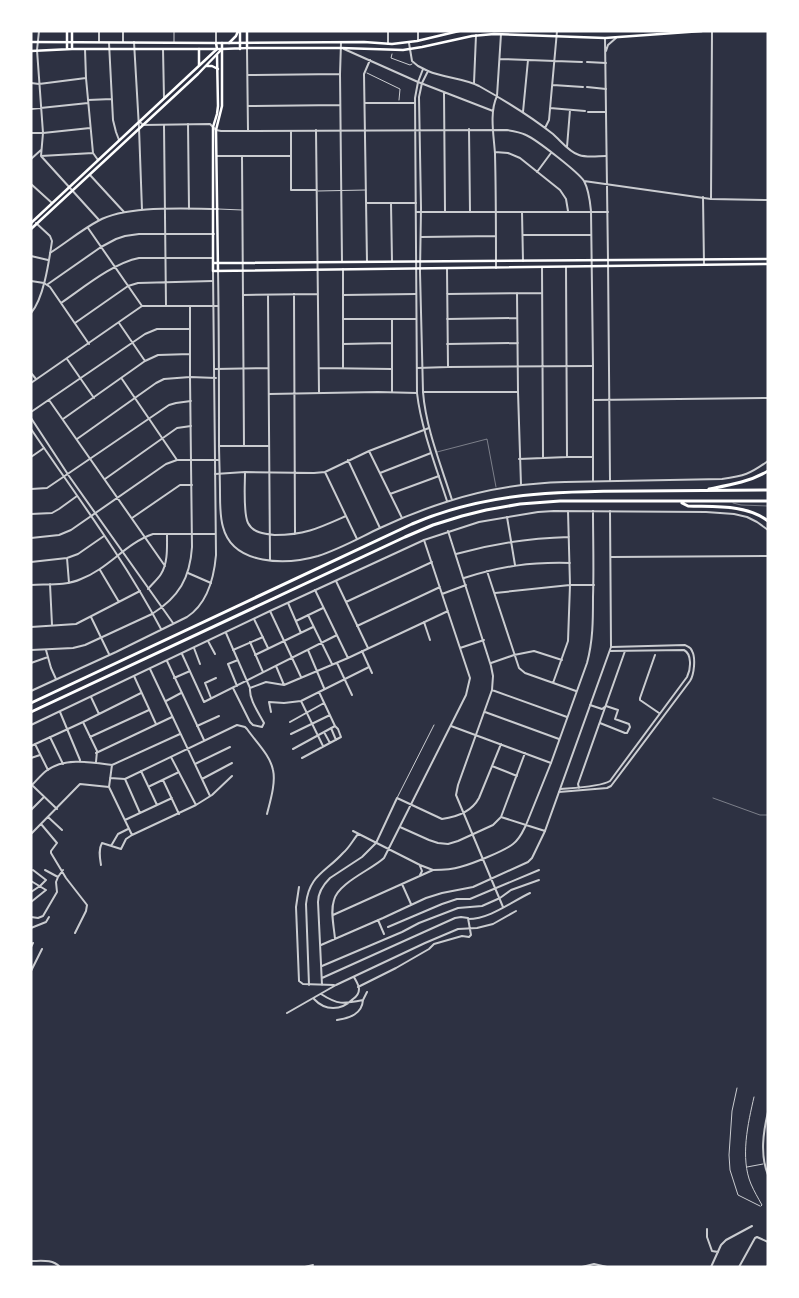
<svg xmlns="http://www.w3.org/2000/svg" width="799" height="1298" font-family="'Zilla Slab',serif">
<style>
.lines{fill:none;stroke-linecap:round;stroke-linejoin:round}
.service{stroke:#caccd0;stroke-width:0.5}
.pedestrian{stroke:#caccd0;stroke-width:1}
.minor{stroke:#caccd0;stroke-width:2}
.tertiary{stroke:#caccd0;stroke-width:2}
.secondary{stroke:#fff;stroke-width:2.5}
.primary{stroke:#fff;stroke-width:2.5}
.motorway{stroke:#fff;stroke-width:3}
</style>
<rect width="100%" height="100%" fill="#2d3142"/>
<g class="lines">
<path class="service" d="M437,452L487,439L496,487
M733,503L741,505L768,506
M713,798L760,815H768"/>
<path class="pedestrian" d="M174,31V42
M392,54L391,58L410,65L412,64
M367,73L400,89L399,100
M318,191L366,190
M218,209L242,210
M397,798L434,725
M737,1088L732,1111L729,1155L730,1170L738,1195L760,1206
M754,1097C748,1123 740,1158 751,1184C754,1191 758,1198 762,1205L761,1206
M747,1167L763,1164"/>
<path class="minor" d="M39,31L37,50L43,133L41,156L99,220
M99,31V41
M216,31V43
M418,41V31
M123,42V31
M134,42L139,128L142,210
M109,43L113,120L116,132L119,140
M341,43L340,74L342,262
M388,44V31
M85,49L86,78L93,153L98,160
M163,49L164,98
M247,49L248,131
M344,49L418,82L493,111
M500,59L582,62
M587,62L606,63
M428,71C444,78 463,78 479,86C504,100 530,116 553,134C561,141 569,152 579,155C587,158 598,156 606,156
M248,75L340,74
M31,83L39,84L86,78
M474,83L476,35
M553,85L583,87
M587,87L606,89
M444,92L445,212
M88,100L112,99
M365,103H415
M248,106L340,105
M550,108L585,111
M31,109L88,103
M523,112L528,60
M588,112H605
M188,124L189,209
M164,125L166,306
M545,128L549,120L557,31
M469,129L470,212
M316,130L319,393
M291,131V190H317
M31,133H43L90,128
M567,147L570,110
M495,152L508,153L520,158L560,190L566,199L568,211
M41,156L93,153
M217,156H291
M242,156L244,446
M31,159L41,150
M537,172L551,153
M90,175L124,212
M31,184L52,203
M703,197L704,264
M711,199L712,31
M366,203H416
M391,203L392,261
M416,212H608
M522,212L523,261
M88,228L142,306
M523,235H591
M421,237L496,236
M50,253C66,243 81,230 98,221C127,205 185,209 218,209
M31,256L48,260
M367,262L364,74L370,60
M542,267L543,458
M566,267L567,457
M496,268C496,230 496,192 495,154C494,136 489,113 497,96L501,34
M343,269V368
M447,269L448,367
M31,281L44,283L50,287L89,344
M48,284L101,247L116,239L125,236L139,234H214
M517,293L518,392L521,485
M294,294L295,534
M447,294L542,293
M243,295L318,294
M268,295L270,560
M343,295L416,294
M61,303C83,288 113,263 139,258H213
M343,319H416
M447,319L517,318
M75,323L128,286L138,283L213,281
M119,323L145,361
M343,344L392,343
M447,344L518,343
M67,359L94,398
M319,368L392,369
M417,368L448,367L593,366
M215,369L268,368
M31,373L36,379
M122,379L177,460
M392,391V319
M423,392H518
M269,394L378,392L417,393
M49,400L165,566
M31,412L145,334L157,329H190
M63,419L145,361L158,355L190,354
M77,439L156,383L164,379L190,377V306
M219,446H269
M369,451L402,518
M31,457L44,448
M519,459L567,457H593
M348,460L380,528
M245,472C245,485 243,513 248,523C253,533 265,534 275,535C305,535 319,528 346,516
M325,472L357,539
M380,473L431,453
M215,474L245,472L314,473L325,472L369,451L429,428
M105,479L177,428L191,426
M390,494L439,476
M31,514L52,513L59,509L77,496
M507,517L515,565
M132,518L180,485H192
M448,531L491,666L493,676L492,690L458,785L456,795L503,907
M31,538L59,535L71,530L166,464L177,460H219
M456,554C495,543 528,538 569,537
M611,557L768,556
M67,558L69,583
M31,562L67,558L78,554L104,536
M100,570L119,602
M487,571L519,668L525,673L576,691
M188,573L211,583
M464,578C502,566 530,562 570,563
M336,581L368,648
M50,584L52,625
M31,585C47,584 66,586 81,579C108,569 126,543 153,534H215
M148,589C152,584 158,579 161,574C168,563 167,547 167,535
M315,590L348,658
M495,593L570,585H594
M442,594L466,585
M346,602L432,562
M288,603L301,633
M270,611L301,677
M308,615L332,664
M91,617L109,654
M254,619L268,648
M296,621L323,608
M424,622L430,640
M357,626L440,587
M31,627L76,624L140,591
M226,633L250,688C249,700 259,713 264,723L262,727L253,725L250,722L233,688
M208,641L215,654
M250,642L263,672
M194,648L200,664
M460,648L484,640
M46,650L51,668L56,679
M233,650L263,637
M308,650L324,688
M362,651L372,673
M182,654L204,702L337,635
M255,655L313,627
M655,655L640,698V700L659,713
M167,661L204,740
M31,663L48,657
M337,663L352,695
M491,663L514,655L534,651L562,660
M276,666L284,685
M150,669L210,796
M134,676L156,724
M174,678L190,671
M553,683L568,641L570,585L568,511
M237,686L228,664L238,660
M250,688L266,682L284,685L348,658L448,611
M492,690L567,717
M91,697L99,714
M211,698L205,683L216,678
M166,701L181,693
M301,701L323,746
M590,705L602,709L606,706L618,710L615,719L629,724L630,727L627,733H625L600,723
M60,712L80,760
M271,712L269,702L284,703L301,701L369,667
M485,712L559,739
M83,722L97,751L96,762
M290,722L324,703
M197,726L219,716
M451,726L551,763
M331,728L336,740
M324,732L330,743
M291,734L330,715
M50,737L63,764
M90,737L149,710
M35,744L48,770
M31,746L83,722L141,693
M293,749L335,726
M96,753L172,717
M171,757L196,805
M31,758L40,755
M302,758L341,737L338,729L335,726L319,692
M195,764L230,747
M112,765L180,734
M492,766L517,776
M141,771L157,805
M110,778L125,779L237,725L245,727L247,729C256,742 270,755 273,770C276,783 270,802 267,814
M125,779L140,813
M202,779L232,763
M163,780L179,814
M32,785C37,780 41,775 46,771C64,757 91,762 112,765
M33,786L57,809
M150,786L179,772
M109,787L132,835
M109,787L112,765
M579,788L578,784L625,651
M561,789C573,788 600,787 610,781L687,677C691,669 692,654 684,650L610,651
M559,792L607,788L611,786L690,681C694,675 696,658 692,651C691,647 688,647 685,645L611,647
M31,810L44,797
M48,817L62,830
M125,820L172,798
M41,824L57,843L51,851V853L66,878L87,905L86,911L75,933
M400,827L429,840L438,843L448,844L458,841L493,825L501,817L525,753
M353,831L420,865L433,870
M31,834L80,784L109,787
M111,846L118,834L128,829
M101,865C100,858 98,850 102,843L121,849L126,839L132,835L196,805L212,795L232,776
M45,870L58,877
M420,875L422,871L420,866
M31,881L46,890L31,902
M402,884L411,904
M299,887L296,907L299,981L303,984L334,985
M31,892L40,886L46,880L33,870
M333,915L433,870C442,870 451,870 460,867C472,864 504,851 513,844C520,839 523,831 526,825L501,817
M31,917L38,918L43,916L57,892L56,882L58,877L63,870
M468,919C490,919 511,902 530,893
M378,920L384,934
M388,927L442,904L457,899H470L539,870
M31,928L46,922L49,917
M335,939C334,926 330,912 334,900C338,883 371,870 384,858L466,695L470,678L424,540
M321,945L383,918L426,898L442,893L473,887L528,862L532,858L545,831
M31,947L33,943
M322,966L402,932L419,923L458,908L482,906L500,898L511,890L539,880
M31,971L42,949
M322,978L455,918L461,917L468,918L471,935L469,937L462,936L434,944L429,949L396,968L358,987
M309,985L306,904C309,875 326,872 343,853C349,848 353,840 358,834
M322,985L318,902C318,892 324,884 330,878L362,857L376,843L397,798L442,819C457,817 472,811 479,798L501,744
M321,994C338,1005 343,1004 363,1000L367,992
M314,999C325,1011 341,1011 353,999C356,997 359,993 359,989C359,985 356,981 354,977
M287,1013L336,985L425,943L458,929L477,928L493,924L516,911
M337,1020C350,1018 362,1014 363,1000
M707,1229V1237L712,1251L718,1252
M31,1261C42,1261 52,1259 60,1267
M305,1267L313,1265
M582,1267L594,1264L607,1267
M711,1267L721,1245L726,1240L752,1226
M739,1267L755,1238L757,1237L768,1242"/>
<path class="tertiary" d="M605,39L608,260L610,481
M409,43L412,61L418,66L428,71L422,83L419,97L421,208L420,272L423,392C426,429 441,465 452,500
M606,51L608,45L616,38
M423,69L418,82L415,98L417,393C421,428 436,467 447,501
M139,121L143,125L210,124L216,130L221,131L507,130C514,131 520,132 526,135C537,140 578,172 584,181C589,190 590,201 591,211L593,366V481
M584,181L711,199L768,200
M218,270C219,327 219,384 219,441C219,458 220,476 220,494C220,505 220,517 223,527C233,566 287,565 318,556C340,549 359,538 380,528C401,518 424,509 446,502C485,489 525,483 565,482L722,479C744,476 750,474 768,461
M31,313C44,298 49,261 52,241L50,236L36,223
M31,383L142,306H218
M593,400L768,398
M31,418L69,476L173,623
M31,429C76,495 124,559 161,629
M31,489L47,488L169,405L176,403L191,401
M593,511C593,540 594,569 593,597C593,620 593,641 587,663L551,763L526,825L545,831L611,647L610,511
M31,650L73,648L85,645L152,614C179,597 190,578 192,547L190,377L216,378
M31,691L116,652L187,617C207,604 214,578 216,555L213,271
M31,725L270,611L424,540L479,522L538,512L554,511L706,512L734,514L747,517L757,522L768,530
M768,1112C763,1133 760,1155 768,1175
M767,1267L768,1265"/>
<path class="secondary" d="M67,31V49
M72,31V49
M31,42L216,43
M229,43L364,42L392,44L417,41L459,31
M247,48H341L403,50L422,47L472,36L494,34L605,38L702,31
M31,51L72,49H222
M217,55L218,106L217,114L213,127V271L768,264
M213,263L768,259
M218,270L216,130L222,106V43"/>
<path class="primary" d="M199,49V65
M240,49V31
M207,66H212L218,69
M31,223L217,49L216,43H229L236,36L238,31
M31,229L198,74L222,49L247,48V31"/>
<path class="motorway" d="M709,489C730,485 749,482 768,471
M682,503L688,506C714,507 746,504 768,521
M31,703L412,524C486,492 559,491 639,491C682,491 725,490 768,490
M31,712L405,537L433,525L462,516L486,510L520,504L560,501H768"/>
</g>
<rect width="799" height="1298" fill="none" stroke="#ffffff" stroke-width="65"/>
</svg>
